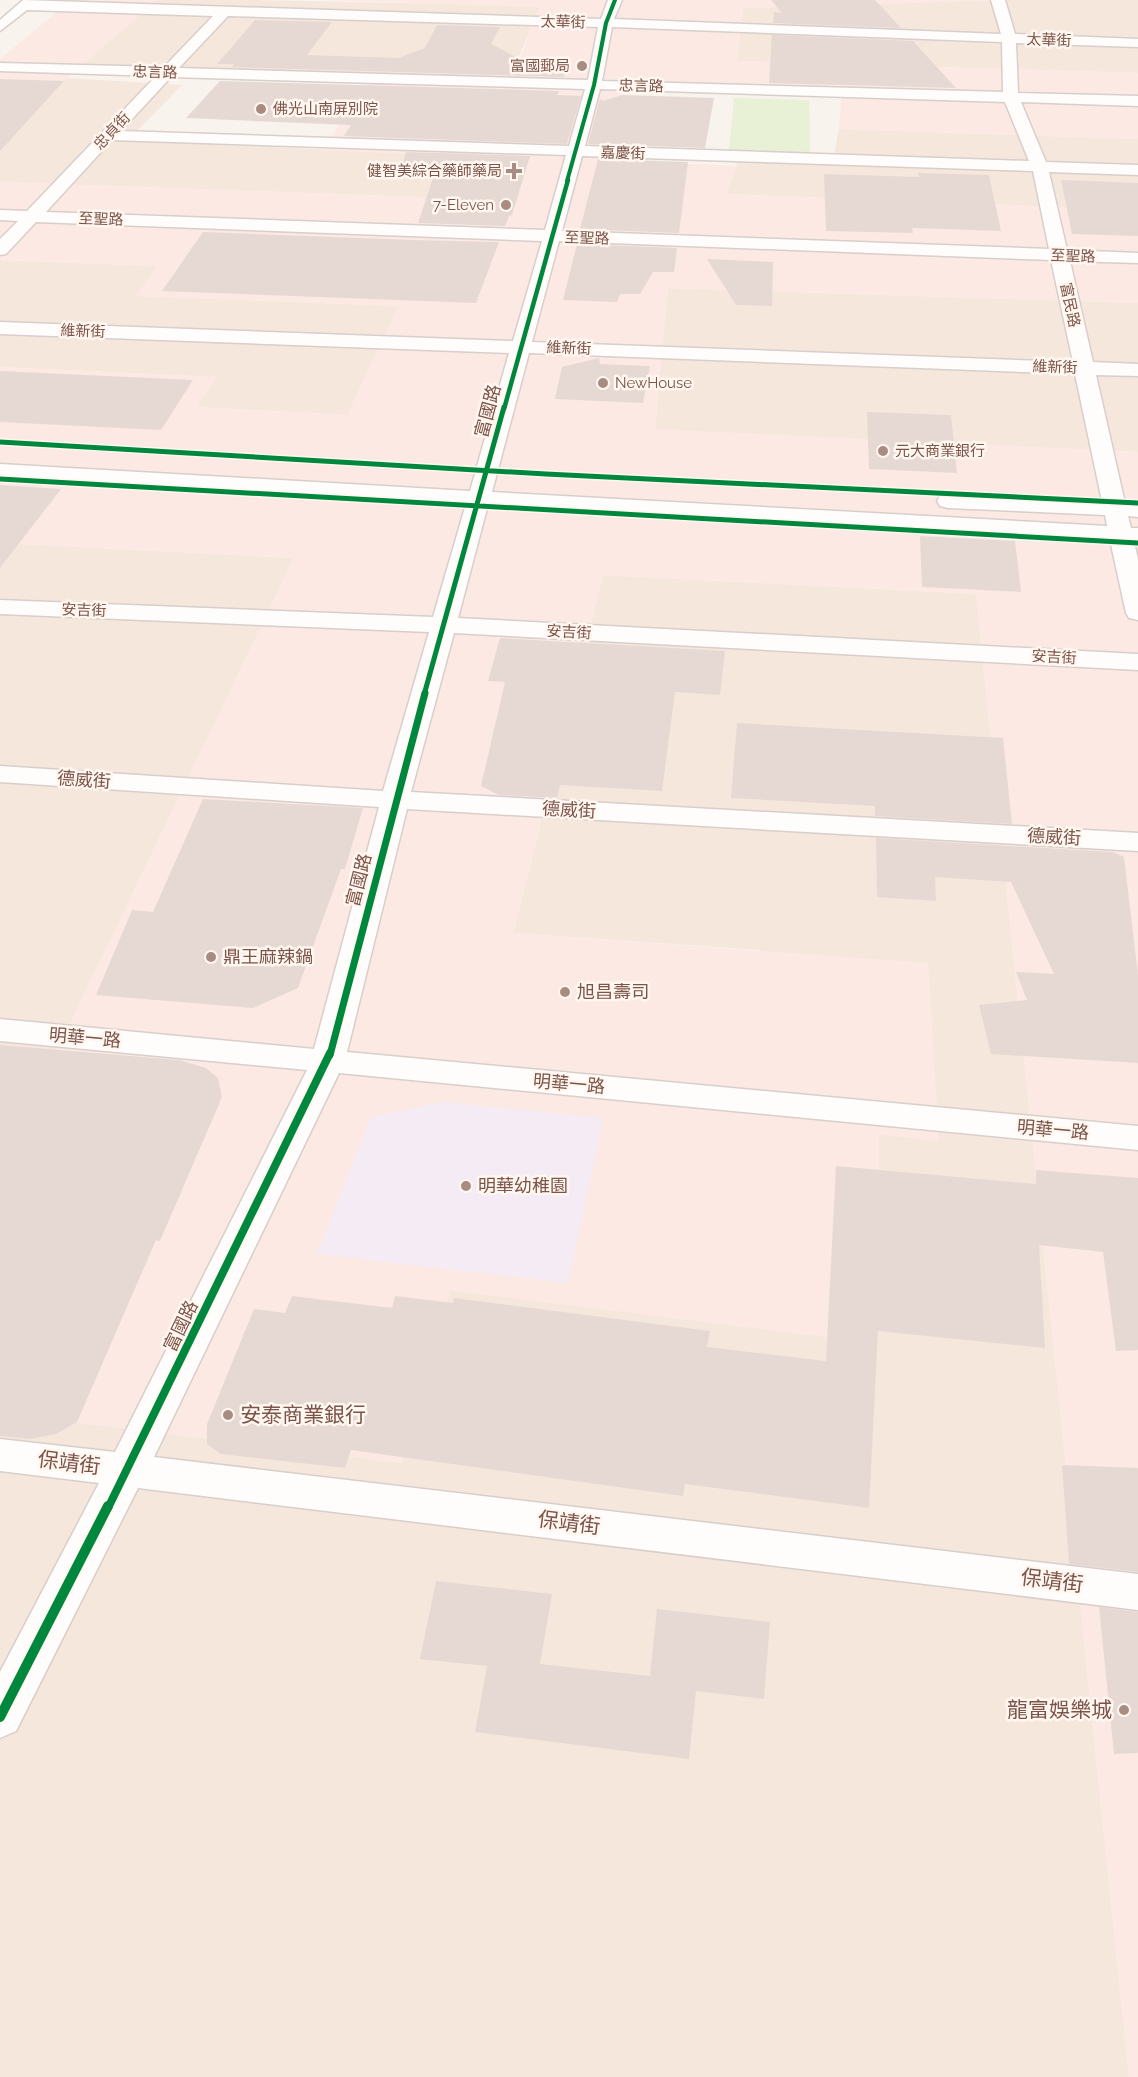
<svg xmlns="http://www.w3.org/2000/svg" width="1138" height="2077" font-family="Raleway,'Noto Sans TC',sans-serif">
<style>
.residential{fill:#f6e7dd}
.commercial{fill:#fce9e3}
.education{fill:#f4ebf5}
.green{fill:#e8f0d6}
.building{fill:#e6d9d4}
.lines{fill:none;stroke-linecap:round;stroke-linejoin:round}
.minor-casing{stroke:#d8ceca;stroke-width:3}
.minor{fill:#fefdfc;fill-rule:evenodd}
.cycleway-far5-casing{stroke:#fff7f0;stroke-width:5}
.cycleway-far4-casing{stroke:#fff7f0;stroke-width:7}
.cycleway-far3-casing{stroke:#fff7f0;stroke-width:8}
.cycleway-far2-casing{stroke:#fff7f0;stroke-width:10}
.cycleway-far1-casing{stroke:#fff7f0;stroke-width:12}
.cycleway-casing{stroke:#fff7f0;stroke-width:14}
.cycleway-far5{stroke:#00873e;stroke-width:4}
.cycleway-far4{stroke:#00873e;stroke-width:4.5}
.cycleway-far3{stroke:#00873e;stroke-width:5}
.cycleway-far2{stroke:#00873e;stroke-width:7}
.cycleway-far1{stroke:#00873e;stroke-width:8}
.cycleway{stroke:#00873e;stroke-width:10}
.poi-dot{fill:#a88c82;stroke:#fff7f0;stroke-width:2}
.labels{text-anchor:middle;stroke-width:5;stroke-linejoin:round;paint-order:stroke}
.far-street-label{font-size:15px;fill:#7c5449;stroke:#fff7f0}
.far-poi-label{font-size:15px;fill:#7c5449;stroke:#fff7f0;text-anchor:end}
.street-label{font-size:18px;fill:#7c5449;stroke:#fff7f0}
.poi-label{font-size:18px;fill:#7c5449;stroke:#fff7f0;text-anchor:start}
.near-poi-label{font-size:21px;fill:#7c5449;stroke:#fff7f0;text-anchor:start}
.near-street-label{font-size:21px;fill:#7c5449;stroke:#fff7f0}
</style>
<rect width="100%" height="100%" fill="#f9f3ed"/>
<path class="residential" d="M157,0H257L540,6L510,78L82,65Z
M1001,0H1138V73L737,61L743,8Z
M66,78L182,85L128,140L477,157L447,198L0,182V136Z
M839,129L1138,139V210L725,194L737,166L736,162L832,165Z
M0,260L157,266L137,296L399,306L348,415L196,407L217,377L0,367Z
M667,288L1138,303V452L655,430Z
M0,543L294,558L0,1169Z
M603,575L976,594L1129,2077H0V1413L402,1463L450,1290L877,1343L879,1134L939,1141L759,950L513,933Z"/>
<path class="commercial" d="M72,0H157L0,136V59Z
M318,0H1001L743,8L737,61L1138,73V139L839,129L842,88L624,81L603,160L737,166L726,194L1138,210V303L668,288L655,429L1138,452V2077H1129L976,594L603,575L513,933L928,963L939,1141L879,1134L877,1343L450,1290L402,1463L0,1413V1169L294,558L0,543V367L217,377L197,407L347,415L398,306L136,296L157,266L0,260V182L447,198L476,157L323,150L369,80L510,85L539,7Z"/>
<path class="education" d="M443,1102L603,1118L568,1283L317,1254L371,1117Z"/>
<path class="green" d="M734,98L809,100L810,154L729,152Z"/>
<path class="building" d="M771,0H875L901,28L773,23L774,12L782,13Z
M255,20L332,22L307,55L398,58L425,48L437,25L500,27L491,44L536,67L568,68L564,77L232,67L234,64H217Z
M772,35L913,41L956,88L769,83Z
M0,79L64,81L0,151Z
M220,81L559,91L557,95L581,96L567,144L344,136L351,125L186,118Z
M622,95L714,98L705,148L588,144L600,99L603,101Z
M406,152L530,156L512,215L509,216L505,226L418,223L436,169L402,168Z
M598,159L688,162L679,233L580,229Z
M918,173L989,175L1001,231L912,228L913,233L826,231L824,174L919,177Z
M1061,180L1138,183V236L1072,234Z
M203,232L412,240L499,242L476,303L162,291Z
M577,244L677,248L674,272H653L640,294H620L617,302L563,300Z
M707,259L773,262L772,306L736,305Z
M599,358L600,364L650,366L643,403L555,399L562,367Z
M0,371L193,380L161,430L0,422Z
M867,412L951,415L957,473L869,469Z
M0,485L61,489L0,568Z
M920,536L1015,541L1021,592L922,587Z
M500,638L725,651L720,695L675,692L662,791L560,785L557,798L499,795L481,786L505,682L488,681Z
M737,723L1003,738L1012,824L875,816V806L731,798Z
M203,799L363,808L345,869H341L298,988L253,1008L96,995L132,910L153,912Z
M876,838L1113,852L1124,857L1138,975V1063L991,1054L979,1005L1027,1000L1016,972L1054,974L1011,882L935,877L936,901L877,897Z
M0,1045L179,1060L206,1068L218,1078L222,1097L160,1241L156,1240L77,1422L56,1434L30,1439L0,1436Z
M836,1166L1036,1184V1170L1138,1178V1350L1116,1351L1103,1252L1039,1245L1045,1348L878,1331L869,1508L685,1484L683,1496L351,1450L345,1468L221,1454L207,1444V1424L254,1309L285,1313L292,1296L392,1308L395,1296L453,1303L454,1298L710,1331L707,1347L826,1361Z
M1062,1465L1138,1468V1572L1069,1564Z
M436,1581L552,1594L540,1664L650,1676L657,1609L770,1622L764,1699L696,1691L689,1759L475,1732L487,1666L420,1659Z
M1099,1607L1138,1612V1753L1114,1754Z"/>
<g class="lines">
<g class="minor-casing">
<path id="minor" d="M23,0L601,19L608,0H622L614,19L1001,34L991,0H1005L1015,34L1138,39V47L1016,43L1018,93L1138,96V106L1021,102L1046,162L1138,165V175L1049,172L1067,250L1138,253V263L1070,261L1093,362L1138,364V376L1096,375L1125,503H1138V517L1128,516L1131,528H1138V542H1134L1138,559V620L1129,618L1126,613L1110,540L488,505L458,618L1138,654V670L454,633L411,792L1138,833V851L407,809L347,1052L1138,1126V1150L339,1073L154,1457L1138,1574V1610L138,1488L16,1731L0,1738V1672L99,1483L0,1471V1439L115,1452L307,1070L0,1041V1019L314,1049L379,807L0,782V766L383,791L429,632L0,614V600L433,617L466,504L0,478V464L470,491L509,353L0,334V322L513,341L542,241L36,222L6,254L0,255V239L18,221L0,220V210L27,211L156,76L0,71V63L164,67L213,16L27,10L0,31V20ZM228,16L598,27L588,80L179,68ZM612,27L1002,42L1003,92L602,81ZM171,77L585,89L569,146L121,131ZM600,89L1005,102L1029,161L585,146ZM112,140L566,155L545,230L46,212ZM582,156L1033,171L1049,249L562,231ZM559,241L1051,260L1073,362L532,342ZM529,353L1075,374L1102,501L948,494L940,496L937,501L940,506L948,508L1105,515L1107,526L492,492Z"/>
</g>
<use href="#minor" class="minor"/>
<g class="cycleway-far5-casing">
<path id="cycleway-far5" d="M567,181L594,85L606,23L615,0"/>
</g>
<g class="cycleway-far4-casing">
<path id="cycleway-far4" d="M504,409L568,180"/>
</g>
<g class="cycleway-far3-casing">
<path id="cycleway-far3" d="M0,442L546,474L1138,503
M0,479L1138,543
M424,695L504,407"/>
</g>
<g class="cycleway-far2-casing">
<path id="cycleway-far2" d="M330,1055L425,693"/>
</g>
<g class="cycleway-far1-casing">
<path id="cycleway-far1" d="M108,1508L330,1053"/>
</g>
<g class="cycleway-casing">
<path id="cycleway" d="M0,1717L108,1506"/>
</g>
<use href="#cycleway-far5" class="cycleway-far5"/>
<use href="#cycleway-far4" class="cycleway-far4"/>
<use href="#cycleway-far3" class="cycleway-far3"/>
<use href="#cycleway-far2" class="cycleway-far2"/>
<use href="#cycleway-far1" class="cycleway-far1"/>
<use href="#cycleway" class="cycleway"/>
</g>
<g class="poi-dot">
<circle cx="582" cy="66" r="6"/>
<circle cx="261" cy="109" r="6"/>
<path d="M511 162h6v6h6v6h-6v6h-6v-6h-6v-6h6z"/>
<circle cx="506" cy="205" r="6"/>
<circle cx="603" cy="383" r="6"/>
<circle cx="883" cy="451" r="6"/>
<circle cx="211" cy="957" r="6"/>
<circle cx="565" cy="992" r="6"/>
<circle cx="466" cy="1186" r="6"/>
<circle cx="228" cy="1415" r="6"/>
<circle cx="1124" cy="1710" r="6"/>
</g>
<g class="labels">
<g class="far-street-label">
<text transform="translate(563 22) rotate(1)" y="5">太華街</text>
<text transform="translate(1049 40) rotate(2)" y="5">太華街</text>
<text transform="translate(155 72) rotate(2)" y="5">忠言路</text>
<text transform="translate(641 86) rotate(1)" y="5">忠言路</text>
<text transform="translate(112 131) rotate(-47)" y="5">忠貞街</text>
<text transform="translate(623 153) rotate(2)" y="5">嘉慶街</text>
<text transform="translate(101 219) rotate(2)" y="5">至聖路</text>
<text transform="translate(587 238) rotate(2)" y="5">至聖路</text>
<text transform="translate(1073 256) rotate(2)" y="5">至聖路</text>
<text transform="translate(1070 305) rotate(78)" y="5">富民路</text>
<text transform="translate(83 331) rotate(2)" y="5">維新街</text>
<text transform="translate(569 348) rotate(2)" y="5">維新街</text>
<text transform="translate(1055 367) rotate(2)" y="5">維新街</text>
<text transform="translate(84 610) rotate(2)" y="5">安吉街</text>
<text transform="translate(569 632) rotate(3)" y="5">安吉街</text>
<text transform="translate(1054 657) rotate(3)" y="5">安吉街</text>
</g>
<g class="far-poi-label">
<text x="570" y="71">富國郵局</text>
<text x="273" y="114" text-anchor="start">佛光山南屏別院</text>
<text x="502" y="176">健智美綜合藥師藥局</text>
<text x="494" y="210">7-Eleven</text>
<text x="615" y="388" text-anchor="start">NewHouse</text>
<text x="895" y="456" text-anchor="start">元大商業銀行</text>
</g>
<g class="street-label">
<text transform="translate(488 411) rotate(-75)" y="6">富國路</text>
<text transform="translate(84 780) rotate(4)" y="6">德威街</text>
<text transform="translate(569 810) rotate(3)" y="6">德威街</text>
<text transform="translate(1054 837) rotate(3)" y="6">德威街</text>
<text transform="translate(359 880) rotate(-76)" y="6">富國路</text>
<text transform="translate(85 1038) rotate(5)" y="6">明華一路</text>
<text transform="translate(569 1084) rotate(5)" y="6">明華一路</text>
<text transform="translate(1053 1130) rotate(5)" y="6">明華一路</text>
<text transform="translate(181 1326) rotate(-64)" y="6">富國路</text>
</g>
<g class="poi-label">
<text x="223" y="963">鼎王麻辣鍋</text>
<text x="577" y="998">旭昌壽司</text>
<text x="478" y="1192">明華幼稚園</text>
</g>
<g class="near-poi-label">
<text x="240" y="1422">安泰商業銀行</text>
<text x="1112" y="1717" text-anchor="end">龍富娛樂城</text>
</g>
<g class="near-street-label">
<text transform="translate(69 1463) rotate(7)" y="7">保靖街</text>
<text transform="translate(569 1523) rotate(7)" y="7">保靖街</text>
<text transform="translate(1052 1581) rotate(7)" y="7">保靖街</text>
</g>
</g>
</svg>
